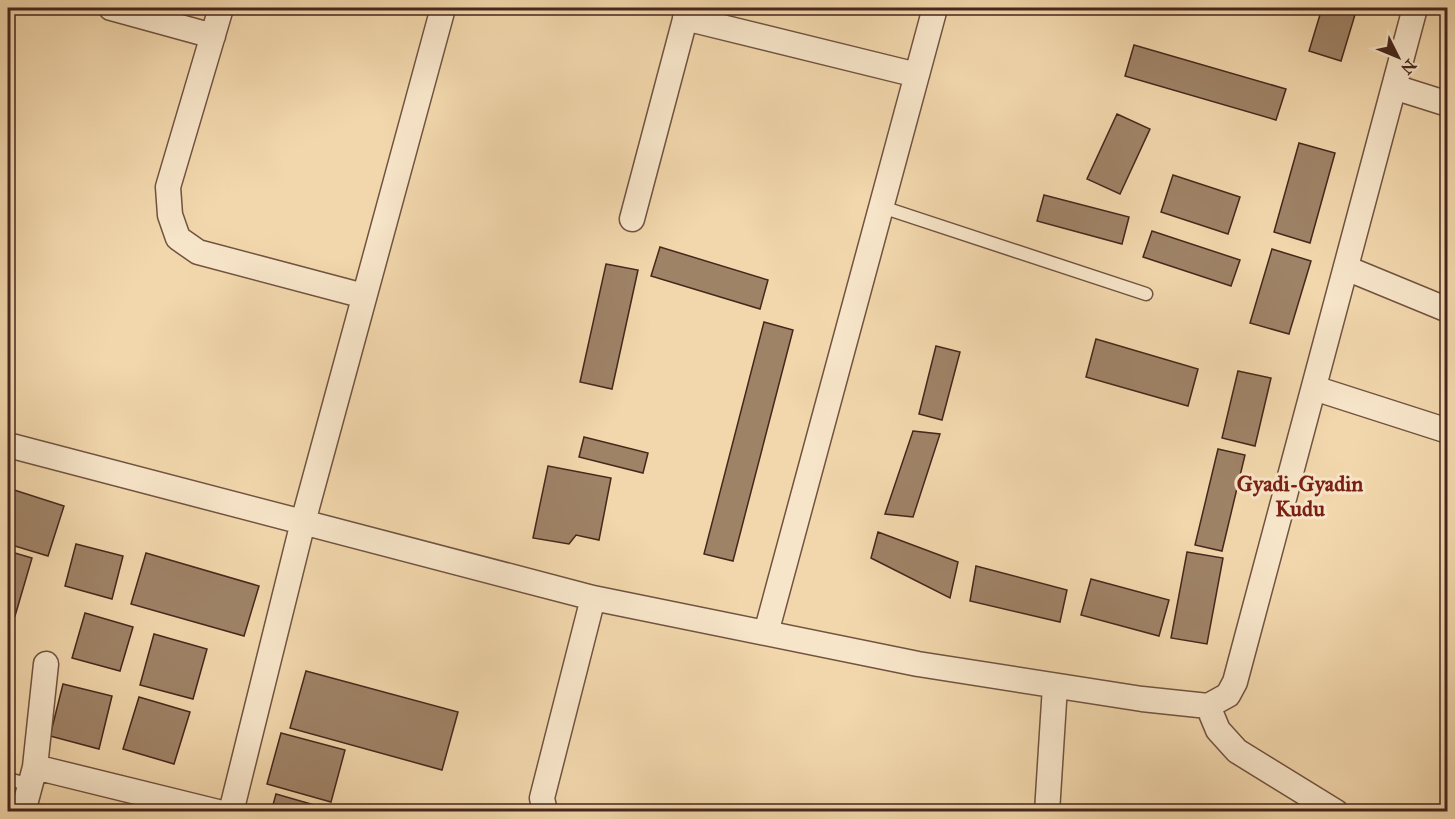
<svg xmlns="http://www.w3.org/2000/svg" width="1455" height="819" font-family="'IM FELL Great Primer',serif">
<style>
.building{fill:#9f8367;stroke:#46271c;stroke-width:1.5}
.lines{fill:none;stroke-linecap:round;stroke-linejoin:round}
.service-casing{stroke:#715340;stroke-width:15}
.minor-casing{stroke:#715340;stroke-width:27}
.service{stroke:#f7e5c9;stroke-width:12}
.minor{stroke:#f7e5c9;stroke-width:24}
.labels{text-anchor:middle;stroke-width:6;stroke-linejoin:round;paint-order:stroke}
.district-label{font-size:22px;font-weight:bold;fill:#7a1f14;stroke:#f7e5c9}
</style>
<rect width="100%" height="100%" fill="#f2d7ac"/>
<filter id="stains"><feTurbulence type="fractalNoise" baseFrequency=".00333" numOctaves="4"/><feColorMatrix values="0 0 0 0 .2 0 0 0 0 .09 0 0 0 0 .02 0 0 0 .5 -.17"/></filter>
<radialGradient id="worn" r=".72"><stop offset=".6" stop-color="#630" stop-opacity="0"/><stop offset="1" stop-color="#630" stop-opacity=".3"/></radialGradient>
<path class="building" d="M1322,8H1357L1341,61L1309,51Z
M1134,45L1286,89L1276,120L1125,76Z
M1117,114L1150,129L1120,194L1087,179Z
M1299,143L1335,153L1310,243L1274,232Z
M1173,175L1240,197L1228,234L1161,212Z
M1044,195L1129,217L1122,244L1037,221Z
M1152,231L1240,260L1231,286L1143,257Z
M660,247L768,280L760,309L651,276Z
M1272,249L1311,261L1289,334L1250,323Z
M606,264L638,270L612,389L580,382Z
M764,322L793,330L733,561L704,554Z
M1096,339L1198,369L1188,406L1086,377Z
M936,346L960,352L942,420L919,414Z
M1238,371L1271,378L1255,446L1222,438Z
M913,431L940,434L913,517L885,514Z
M584,437L648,453L643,473L579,457Z
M1218,449L1245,455L1222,551L1195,545Z
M548,466L611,478L599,540L576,535L569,544L533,538Z
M8,488L64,506L48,556L8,544Z
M878,532L958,562L950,598L871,558Z
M76,544L123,556L112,599L65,586Z
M8,551L32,558L15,616L8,614Z
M1187,552L1223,558L1207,644L1171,638Z
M146,553L259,586L244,636L131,604Z
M976,566L1067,590L1060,622L970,601Z
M1091,579L1169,600L1159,636L1081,615Z
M85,613L133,627L120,671L72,658Z
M154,634L207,649L193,699L140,685Z
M306,671L458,712L442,770L290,728Z
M63,684L112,696L99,749L50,736Z
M139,697L190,712L174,764L123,749Z
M281,733L345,750L331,802L267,784Z
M276,794L325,808L324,812H271Z"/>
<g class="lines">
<g class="service-casing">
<path id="service" d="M882,207L1146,294
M8,779L31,785"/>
</g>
<g class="minor-casing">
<path id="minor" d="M111,8L213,36
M221,8L168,187L170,215L178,238L198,252L364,296
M685,18L917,75
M1394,87L1448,104
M632,219L688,8
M1346,268L1448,310
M1314,388L1448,431
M8,445L593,598L918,664L1142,699L1208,706L1228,695L1235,682L1415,8
M766,633L935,8
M1208,706L1218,730L1237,751L1336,812
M35,767L46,664
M23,812L35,767L218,812
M231,812L303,522L443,8
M545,812L542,798L593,598
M1047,812L1055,686"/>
</g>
<use href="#service" class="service"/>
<use href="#minor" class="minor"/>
</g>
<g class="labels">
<g class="district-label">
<text x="1300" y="491">Gyadi-Gyadin<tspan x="1300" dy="25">Kudu</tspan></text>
</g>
</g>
<rect width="1455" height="819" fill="none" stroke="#f2d7ac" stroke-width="30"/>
<rect x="9" y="9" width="1437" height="801" fill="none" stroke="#46271c" stroke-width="3"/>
<rect x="15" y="15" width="1425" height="789" fill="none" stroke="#46271c" stroke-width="1.5"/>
<g transform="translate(1398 57) rotate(133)" stroke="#f7e5c9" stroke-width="4.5" paint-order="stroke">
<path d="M0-4.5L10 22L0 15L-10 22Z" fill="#46271c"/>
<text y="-9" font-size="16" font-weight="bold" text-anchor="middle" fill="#46271c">N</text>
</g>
<rect width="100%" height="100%" filter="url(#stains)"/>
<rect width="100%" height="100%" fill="url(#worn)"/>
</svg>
